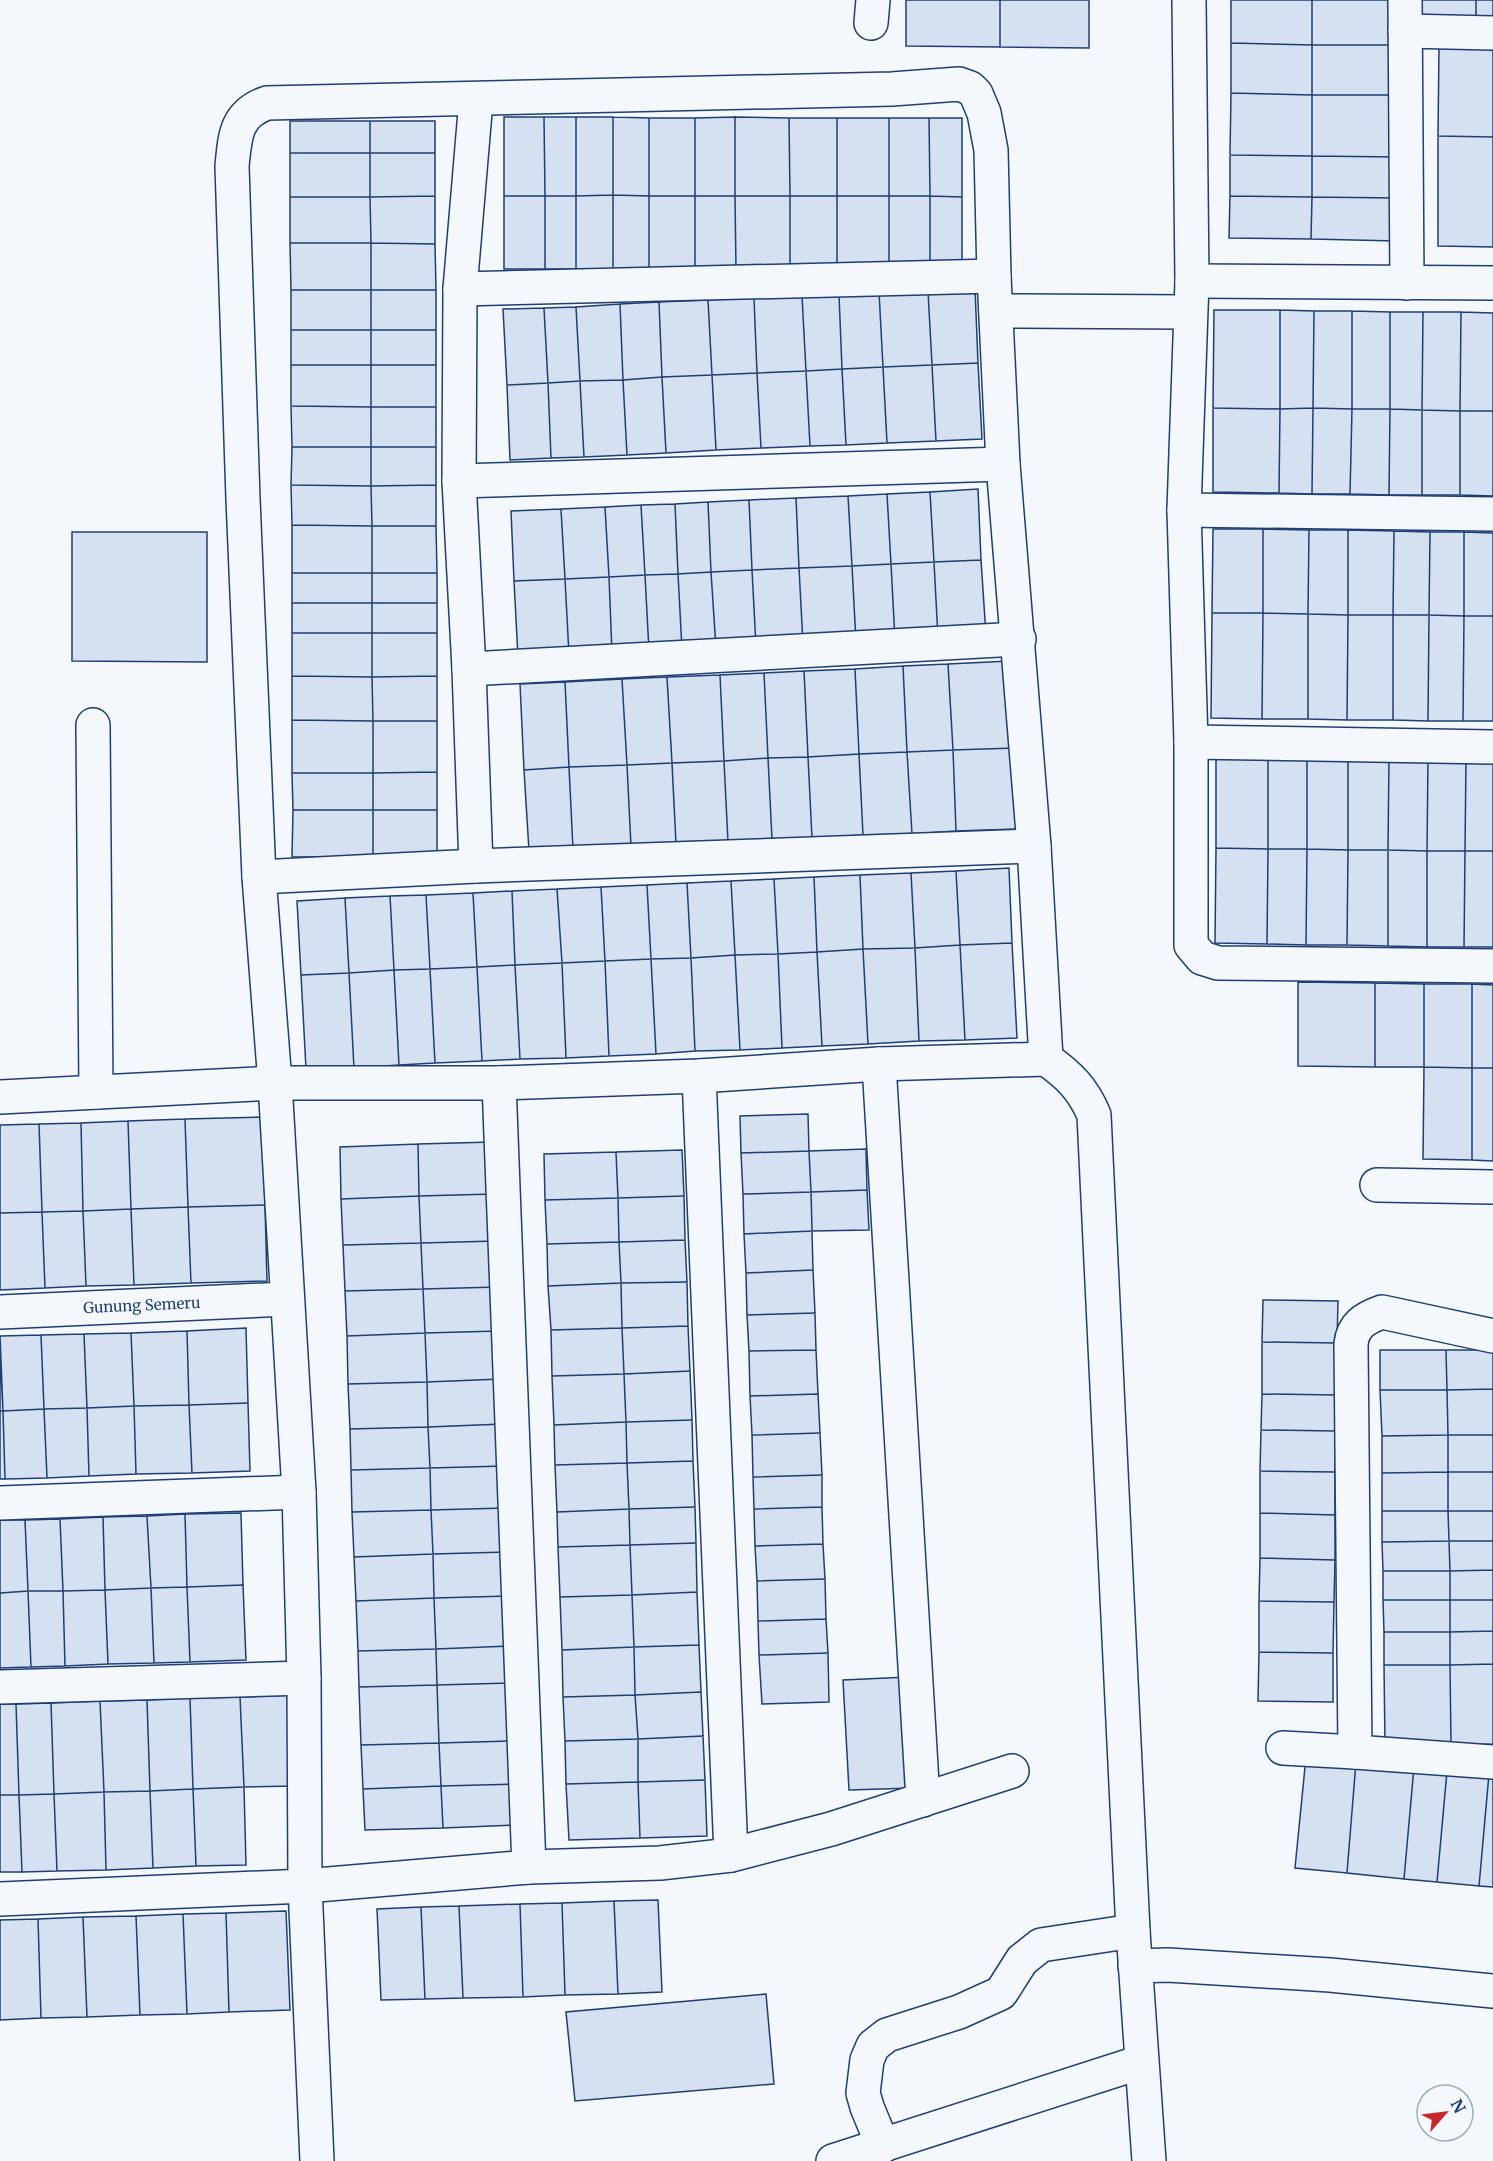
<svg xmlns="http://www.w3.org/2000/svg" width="1493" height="2161" font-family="Merriweather,serif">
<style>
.building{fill:#d5e0f0;stroke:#1d3f73;stroke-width:1.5}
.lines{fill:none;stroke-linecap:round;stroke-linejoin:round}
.minor-casing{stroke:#1d3f73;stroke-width:36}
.minor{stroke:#f4f7fb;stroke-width:33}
.labels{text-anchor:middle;stroke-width:4.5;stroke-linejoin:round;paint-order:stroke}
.street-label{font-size:15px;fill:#1d3f73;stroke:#f4f7fb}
</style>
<rect width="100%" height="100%" fill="#f4f7fb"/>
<path class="building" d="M906,0H1000V47L906,46Z
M1000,0H1089V48L1000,47Z
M1231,0H1312V45L1231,43Z
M1312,0H1398V45H1312Z
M1413,0H1476V25L1413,24Z
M1476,0H1493V25H1476Z
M1231,43L1312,45V95L1231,93Z
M1312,45H1398L1397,95H1312Z
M1439,48H1493V137L1438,136Z
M1231,93L1312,95V156L1230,155Z
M1312,95H1397V157L1312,156Z
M504,117H544L545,196H504Z
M544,117H576V196H545Z
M576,117H613V195L576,196Z
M613,117L649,118V196L613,195Z
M735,117L789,118L790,196H735Z
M735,117V196H695V118Z
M649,118H695V196H649Z
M789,118H837V196H790Z
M837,118H889V196H837Z
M889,118H929L930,196H889Z
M929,118H962V197L930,196Z
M290,121H370V153H290Z
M370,121H435V153H370Z
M1438,136L1493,137V247L1438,246Z
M290,153H370V197H290Z
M370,153H435V196L370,197Z
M1230,155L1312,156V197L1230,196Z
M1312,156L1397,157L1396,198L1312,197Z
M613,195L649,196V269H613Z
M613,195V269H576V196Z
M435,196V244L371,243L370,197Z
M504,196H545V269H504Z
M545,196H576V269H545Z
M649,196H695V269H649Z
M695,196H735L736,270L695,269Z
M735,196H790V269L736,270Z
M790,196H837V269H790Z
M837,196H889V270L837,269Z
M889,196H930V270H889Z
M930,196L962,197V270H930Z
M1230,196L1312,197L1311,239L1229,238Z
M290,197H370L371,243H290Z
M1312,197L1396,198V241L1311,239Z
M290,243H371V290H291Z
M371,243L435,244L436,290H371Z
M975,288L978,363L932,365L928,291Z
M291,290H371V330H291Z
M371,290H436V330H371Z
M928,291L932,365L883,367L879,292Z
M879,292L883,367L842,369L839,295Z
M839,295L842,369L806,371L802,296Z
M802,296L806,371L757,373L754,298Z
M754,298L757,373L712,375L708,300Z
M708,300L712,375L662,377L659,302Z
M659,302L662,377L623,380L620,304Z
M620,304L623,380L580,381L576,307Z
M576,307L580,381L548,383L544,308Z
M544,308L548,383L507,385L503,309Z
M1214,310H1280V409L1213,408Z
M1280,310L1314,311L1313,408L1280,409Z
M1314,311H1352V409L1313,408Z
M1352,311L1390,312V409H1352Z
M1390,312H1423L1422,410L1390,409Z
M1423,312H1461L1460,411L1422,410Z
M1461,312L1493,313V411H1460Z
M291,330H371V365H291Z
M371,330H436V365H371Z
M978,363L982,439L936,441L932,365Z
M291,365H371V407L291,406Z
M371,365H436V407H371Z
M932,365L936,441L887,443L883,367Z
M883,367L887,443L846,445L842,369Z
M842,369L846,445L810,446L806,371Z
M806,371L810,446L761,448L757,373Z
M757,373L761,448L716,450L712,375Z
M712,375L716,450L666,453L662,377Z
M662,377L666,453L627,455L623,380Z
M623,380L627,455L584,457L580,381Z
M580,381L584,457L551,458L548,383Z
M548,383L551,458L510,460L507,385Z
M291,406L371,407V447H292Z
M371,407H436V447H371Z
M1213,408L1280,409L1279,493L1213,492Z
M1313,408L1352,409L1350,494H1312Z
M1313,408L1312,494L1279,493L1280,409Z
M1352,409H1390L1389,495L1350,494Z
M1390,409L1422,410V495H1389Z
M1422,410L1460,411V495H1422Z
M1460,411H1493V496L1460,495Z
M292,447H371V486L291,485Z
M371,447H436V485L371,486Z
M291,485L371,486L372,526L292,525Z
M436,485V526H372L371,486Z
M978,489L981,560L934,562L930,492Z
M930,492L934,562L891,564L887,494Z
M887,494L891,564L852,566L848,496Z
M848,496L852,566L799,568L796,498Z
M796,498L799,568L752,570L749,500Z
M749,500L752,570L711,572L708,502Z
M708,502L711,572L678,574L675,504Z
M675,504L678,574L645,575L641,505Z
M641,505L645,575L609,577L605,507Z
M605,507L609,577L565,579L561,509Z
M561,509L565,579L514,581L511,511Z
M292,525L372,526V573H292Z
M372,526H436L437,573H372Z
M1213,529H1263V613H1212Z
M1263,529L1309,530L1308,614L1263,613Z
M1309,530H1348V615L1308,614Z
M1348,530L1394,531L1393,615H1348Z
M1394,531L1430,532L1429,615H1393Z
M72,532H207V662L72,661Z
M1430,532H1464V616L1429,615Z
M1464,532L1493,533V616H1464Z
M981,560L986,635L938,638L934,562Z
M934,562L938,638L895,640L891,564Z
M891,564L895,640L856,642L852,566Z
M852,566L856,642L803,644L799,568Z
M799,568L803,644L756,646L752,570Z
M752,570L756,646L716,648L711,572Z
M711,572L716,648L682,649L678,574Z
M292,573H372V603H292Z
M372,573H437V603H372Z
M678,574L682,649L649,651L645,575Z
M645,575L649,651L612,653L609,577Z
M609,577L612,653L569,655L565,579Z
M565,579L569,655L518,657L514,581Z
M292,603H372V633H292Z
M372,603H437V633H372Z
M1212,613H1263L1262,719L1211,718Z
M1263,613L1308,614V719H1262Z
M1308,614L1348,615L1347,720L1308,719Z
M1348,615H1393V720H1347Z
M1393,615H1429L1428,721L1393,720Z
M1429,615L1464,616L1463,721H1428Z
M1464,616H1493V721H1463Z
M292,633H372V677L292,676Z
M372,633H437V676L372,677Z
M1010,661L1015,748L953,750L948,664Z
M948,664L953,750L907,752L903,666Z
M903,666L907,752L859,754L855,669Z
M855,669L859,754L808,757L804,671Z
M804,671L808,757L768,758L764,673Z
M764,673L768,758L724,761L720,675Z
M720,675L724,761L672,763L667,677Z
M292,676L372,677L373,721L292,720Z
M437,676V721H373L372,677Z
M667,677L672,763L627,765L622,679Z
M622,679L627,765L569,767L565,682Z
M565,682L569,767L524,770L520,684Z
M292,720L373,721V773H292Z
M373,721H437V772L373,773Z
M1015,748L1018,829L956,831L953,750Z
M953,750L956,831L912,834L907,752Z
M907,752L912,834L863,835L859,754Z
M859,754L863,835L812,838L808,757Z
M808,757L812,838L772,839L768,758Z
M1216,757H1268V849L1216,848Z
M1268,757H1307V849H1268Z
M1307,757L1348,758V850L1307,849Z
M768,758L772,839L728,842L724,761Z
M1348,758H1389L1388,850H1348Z
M1389,758L1428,759L1427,851L1388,850Z
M1428,759H1466L1465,851H1427Z
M1466,759L1493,760V851H1465Z
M724,761L728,842L676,844L672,763Z
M672,763L676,844L631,846L627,765Z
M627,765L631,846L573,849L569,767Z
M569,767L573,849L529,851L524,770Z
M437,772V810H373V773Z
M292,773H373V810H293Z
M293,810H373V857H292Z
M373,810H437V858L373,857Z
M1216,848L1268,849L1267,944L1215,943Z
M1268,849H1307L1306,945L1267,944Z
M1307,849L1348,850L1347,945H1306Z
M1348,850H1388V946L1347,945Z
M1388,850L1427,851V947L1388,946Z
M1427,851H1465L1464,947H1427Z
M1465,851H1493V947H1464Z
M1009,868L1012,943L960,945L956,871Z
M956,871L960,945L915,948L911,873Z
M911,873L915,948L863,949L860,875Z
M860,875L863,949L817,952L814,877Z
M814,877L817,952L778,954L774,879Z
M774,879L778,954L735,955L731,881Z
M731,881L735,955L691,958L687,883Z
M687,883L691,958L651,959L647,885Z
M647,885L651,959L605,961L601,887Z
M601,887L605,961L562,963L557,889Z
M557,889L562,963L515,965L512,891Z
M512,891L515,965L477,967L473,893Z
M473,893L477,967L430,969L426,895Z
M426,895L430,969L394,970L390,896Z
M390,896L394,970L349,973L345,898Z
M345,898L349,973L301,975L297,901Z
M1012,943L1017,1038L965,1040L960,945Z
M960,945L965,1040L919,1041L915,948Z
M915,948L919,1041L868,1044L863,949Z
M863,949L868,1044L822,1046L817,952Z
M817,952L822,1046L782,1048L778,954Z
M778,954L782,1048L740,1050L735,955Z
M735,955L740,1050L695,1051L691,958Z
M691,958L695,1051L656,1054L651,959Z
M651,959L656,1054L609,1056L605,961Z
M605,961L609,1056L566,1058L562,963Z
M562,963L566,1058L520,1059L515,965Z
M515,965L520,1059L482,1061L477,967Z
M477,967L482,1061L435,1063L430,969Z
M430,969L435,1063L399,1065L394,970Z
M394,970L399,1065L354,1068L349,973Z
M349,973L354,1068L306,1069L301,975Z
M1298,982L1375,983V1067L1298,1066Z
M1375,983L1424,984V1067H1375Z
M1424,984H1472V1068L1424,1067Z
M1472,984L1493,985V1068H1472Z
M1424,1067L1472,1068V1160L1423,1159Z
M1472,1068H1493V1161L1472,1160Z
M808,1114L809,1151L741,1153L740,1116Z
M262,1117L265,1205L188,1207L185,1119Z
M185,1119L188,1207L131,1209L128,1121Z
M128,1121L131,1209L83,1211L81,1123Z
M81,1123L83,1211L42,1212L39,1124Z
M39,1124L42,1212L0,1213V1125Z
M492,1142L494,1194L419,1196L418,1144Z
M418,1144L419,1196L341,1199L340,1147Z
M866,1149L867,1190L811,1192L809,1151Z
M682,1150L684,1196L618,1198L616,1152Z
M809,1151L811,1192L743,1194L741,1153Z
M616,1152L618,1198L545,1200L544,1154Z
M867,1190L869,1230L812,1231L811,1192Z
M811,1192L812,1231L744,1234L743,1194Z
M494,1194L496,1241L421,1243L419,1196Z
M419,1196L421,1243L343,1245L341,1199Z
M684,1196L685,1240L619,1242L618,1198Z
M618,1198L619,1242L547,1244L545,1200Z
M265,1205L267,1281L191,1283L188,1207Z
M188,1207L191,1283L134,1285L131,1209Z
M131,1209L134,1285L86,1286L83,1211Z
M83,1211L86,1286L45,1288L42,1212Z
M42,1212L45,1288L0,1290V1213Z
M812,1231L813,1270L746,1273L744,1234Z
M685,1240L687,1282L621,1283L619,1242Z
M496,1241L498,1287L423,1289L421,1243Z
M619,1242L621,1283L548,1286L547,1244Z
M421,1243L423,1289L345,1291L343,1245Z
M813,1270L815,1313L747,1315L746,1273Z
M687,1282L688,1326L622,1328L621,1283Z
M621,1283L622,1328L551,1330L548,1286Z
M498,1287L499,1331L425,1333L423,1289Z
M423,1289L425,1333L347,1336L345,1291Z
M1263,1300L1338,1301L1337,1343L1262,1342Z
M815,1313L816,1350L749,1351L747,1315Z
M688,1326L690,1371L624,1374L622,1328Z
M246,1328L248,1403L189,1405L187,1331Z
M622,1328L624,1374L552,1376L551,1330Z
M187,1331L189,1405L134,1406L131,1333Z
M499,1331L501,1379L427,1382L425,1333Z
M131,1333L134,1406L87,1408L84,1334Z
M425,1333L427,1382L348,1384L347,1336Z
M84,1334L87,1408L44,1409L41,1335Z
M41,1335L44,1409L3,1411L0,1336Z
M1262,1342L1337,1343V1395L1262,1394Z
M816,1350L818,1394L750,1396L749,1351Z
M1380,1350H1446L1447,1390H1380Z
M1446,1350H1493V1389L1447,1390Z
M0,1352L3,1411H0Z
M690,1371L692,1420L626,1422L624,1374Z
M624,1374L626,1422L554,1425L552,1376Z
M501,1379L503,1424L428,1427L427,1382Z
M427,1382L428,1427L350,1429L348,1384Z
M1493,1389V1435H1448L1447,1390Z
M1380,1390H1447L1448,1435L1382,1436Z
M818,1394L820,1433L752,1435L750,1396Z
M1262,1394L1337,1395L1336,1431L1261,1430Z
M248,1403L250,1471L192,1473L189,1405Z
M189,1405L192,1473L136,1474L134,1406Z
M134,1406L136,1474L89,1476L87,1408Z
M87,1408L89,1476L47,1478L44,1409Z
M44,1409L47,1478L5,1479L3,1411Z
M0,1411H3L5,1479H0Z
M692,1420L693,1461L627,1463L626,1422Z
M626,1422L627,1463L555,1465L554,1425Z
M503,1424L504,1466L430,1468L428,1427Z
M428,1427L430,1468L351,1470L350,1429Z
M1261,1430L1336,1431L1335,1472L1260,1471Z
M820,1433L822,1475L753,1477L752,1435Z
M1448,1435H1493V1472H1448Z
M1448,1435V1472L1382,1473V1436Z
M693,1461L695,1507L629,1509L627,1463Z
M627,1463L629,1509L557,1512L555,1465Z
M504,1466L505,1508L431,1510L430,1468Z
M430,1468L431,1510L352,1512L351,1470Z
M1260,1471L1335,1472V1515L1260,1513Z
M1448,1472H1493V1511H1448Z
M1448,1472V1511H1382V1473Z
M822,1475V1507L754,1509L753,1477Z
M695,1507L696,1543L630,1545L629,1509Z
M822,1507L823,1544L755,1546L754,1509Z
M505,1508L507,1552L433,1554L431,1510Z
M629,1509L630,1545L558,1547L557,1512Z
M431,1510L433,1554L354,1557L352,1512Z
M1382,1511H1448L1449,1541L1382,1542Z
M1448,1511H1493V1541H1449Z
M241,1513L243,1585L187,1587L185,1514Z
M1260,1513L1335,1515V1560L1260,1558Z
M185,1514L187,1587L151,1588L147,1516Z
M147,1516L151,1588L105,1590L103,1517Z
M103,1517L105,1590L63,1591L60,1519Z
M60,1519L63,1591H28L25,1520Z
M0,1520H25L28,1591L0,1593Z
M1449,1541H1493V1570L1450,1571Z
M1449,1541L1450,1571H1383L1382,1542Z
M696,1543L697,1592L632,1595L630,1545Z
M823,1544L825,1579L757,1581L755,1546Z
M630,1545L632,1595L560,1597L558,1547Z
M507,1552L509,1596L434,1598L433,1554Z
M433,1554L434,1598L356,1601L354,1557Z
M1260,1558L1335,1560L1334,1602L1259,1601Z
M1493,1570V1600H1450V1571Z
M1383,1571H1450V1600H1383Z
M825,1579L826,1619L758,1621L757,1581Z
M243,1585L246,1660L190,1662L187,1587Z
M187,1587L190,1662L154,1663L151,1588Z
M151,1588L154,1663L108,1664L105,1590Z
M105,1590L108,1664L65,1666L63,1591Z
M28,1591H63L65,1666L31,1667Z
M28,1591L31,1667L0,1668V1593Z
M697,1592L699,1645L634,1647L632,1595Z
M632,1595L634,1647L562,1650L560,1597Z
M509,1596L511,1646L436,1649L434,1598Z
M434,1598L436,1649L358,1651L356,1601Z
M1383,1600H1450V1632H1384Z
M1450,1600H1493V1631L1450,1632Z
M1259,1601L1334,1602L1333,1653L1259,1652Z
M826,1619L828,1653L759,1655L758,1621Z
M1493,1631V1664L1450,1665V1632Z
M1384,1632H1450V1665H1384Z
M699,1645L701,1692L635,1695L634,1647Z
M511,1646L512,1683L437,1685L436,1649Z
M634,1647L635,1695L563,1697L562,1650Z
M436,1649L437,1685L359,1687L358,1651Z
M1259,1652L1333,1653V1702L1258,1701Z
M828,1653L829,1702L762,1704L759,1655Z
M1493,1664V1744L1451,1745L1450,1665Z
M1384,1665H1450L1451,1745H1385Z
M908,1677L913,1788L849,1790L843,1680Z
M512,1683L514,1741L439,1743L437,1685Z
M437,1685L439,1743L361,1745L359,1687Z
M701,1692L703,1736L638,1739L635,1695Z
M292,1695L295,1786L244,1787L240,1697Z
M635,1695L638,1739L565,1741L563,1697Z
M240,1697L244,1787L193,1789L190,1698Z
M190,1698L193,1789L150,1791L147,1700Z
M147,1700L150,1791L104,1792L100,1701Z
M100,1701L104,1792L54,1794L51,1703Z
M51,1703L54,1794L19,1795L16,1704Z
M0,1704H16L19,1795H0Z
M703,1736L705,1780L638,1782V1739Z
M638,1739V1782L566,1784L565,1741Z
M514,1741L515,1784L441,1786L439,1743Z
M439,1743L441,1786L363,1789L361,1745Z
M1306,1757L1356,1762L1347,1873L1295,1868Z
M1356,1762L1414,1767L1404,1879L1347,1873Z
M1414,1767L1447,1771L1437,1882L1404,1879Z
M1447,1771L1489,1774L1479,1886L1437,1882Z
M1489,1774L1493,1775V1887L1479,1886Z
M705,1780L707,1836L640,1838L638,1782Z
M638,1782L640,1838L569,1840L566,1784Z
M515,1784L517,1825L443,1828L441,1786Z
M441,1786L443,1828L365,1830L363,1789Z
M244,1787L246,1865L196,1866L193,1789Z
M193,1789L196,1866L153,1868L150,1791Z
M150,1791L153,1868L106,1870L104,1792Z
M104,1792L106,1870L57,1871L54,1794Z
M54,1794L57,1871L22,1872L19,1795Z
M0,1795H19L22,1872H0Z
M658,1900L662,1992L618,1994L614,1901Z
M614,1901L618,1994L565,1995L562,1903Z
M562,1903L565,1995L523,1997L520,1904Z
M520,1904L523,1997L463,1998L459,1906Z
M459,1906L463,1998L425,1999L421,1907Z
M421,1907L425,1999L381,2000L377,1909Z
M286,1911L290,2010L229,2012L226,1913Z
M226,1913L229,2012L187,2014L183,1914Z
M183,1914L187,2014L140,2015L136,1916Z
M136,1916L140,2015L87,2017L83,1917Z
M83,1917L87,2017L41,2018L38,1919Z
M38,1919L41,2018L0,2020V1920Z
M766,1994L774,2084L575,2101L566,2012Z"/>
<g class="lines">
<g class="minor-casing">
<g id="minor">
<path d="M1189,0L1192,281L1184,510L1191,742V945L1202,958L1218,963L1493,966"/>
<path d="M1405,0L1407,283"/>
<path d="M871,23L873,0"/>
<path d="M1405,31L1493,33"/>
<path d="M1192,281L1493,283"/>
<path d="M460,289L994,276"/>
<path d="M996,311L1190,312"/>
<path d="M459,481L1003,464"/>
<path d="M1184,510L1493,514"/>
<path d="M469,669L1019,639"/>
<path d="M93,725L96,1092"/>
<path d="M1191,742L1493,747"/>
<path d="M476,866L469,669L459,481L460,289L476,100"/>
<path d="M259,877L476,866L1034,846"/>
<path d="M879,1064L923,1800"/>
<path d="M699,1076L731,1855"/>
<path d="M499,1083L529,1867"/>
<path d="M0,1097L275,1083H499L699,1076L879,1064L1046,1059C1069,1075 1083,1089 1094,1115L1133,1931L1149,2161"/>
<path d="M1377,1185L1493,1187"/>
<path id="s1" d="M0,1312L286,1299"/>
<path d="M1493,1336L1382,1312C1365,1318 1353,1325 1351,1344L1355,1752L1493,1762"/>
<path d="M0,1503L299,1492"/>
<path d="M0,1687L304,1678"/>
<path d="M1283,1748L1355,1752"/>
<path d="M0,1899L305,1886L529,1867L660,1863L731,1855L831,1829L1012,1771"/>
<path d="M1135,1966L1168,1965L1330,1975L1493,1991"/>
<path d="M883,2146L867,2107L863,2093L867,2060L873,2046L887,2035L959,2012L1001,1993L1022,1960L1041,1945L1133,1931"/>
<path d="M317,2161L305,1886L304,1678L299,1492L275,1083L259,877L243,499L232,166C235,137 235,114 267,103L892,89L959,84L970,88L976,94L984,113L991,150L994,276L1003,464L1034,846L1046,1059"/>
<path d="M833,2161L1141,2062"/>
</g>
</g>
<use href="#minor" class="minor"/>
</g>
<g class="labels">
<g class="street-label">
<text dy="5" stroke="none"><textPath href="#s1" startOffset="142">Gunung Semeru</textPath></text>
</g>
</g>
<g transform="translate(1445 2113) rotate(62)"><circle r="28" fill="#f4f7fb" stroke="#9eadc5" stroke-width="1.5"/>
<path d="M0-4.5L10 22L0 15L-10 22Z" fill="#c62828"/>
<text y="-9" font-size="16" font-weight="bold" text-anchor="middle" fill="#1d3f73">N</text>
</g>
</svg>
